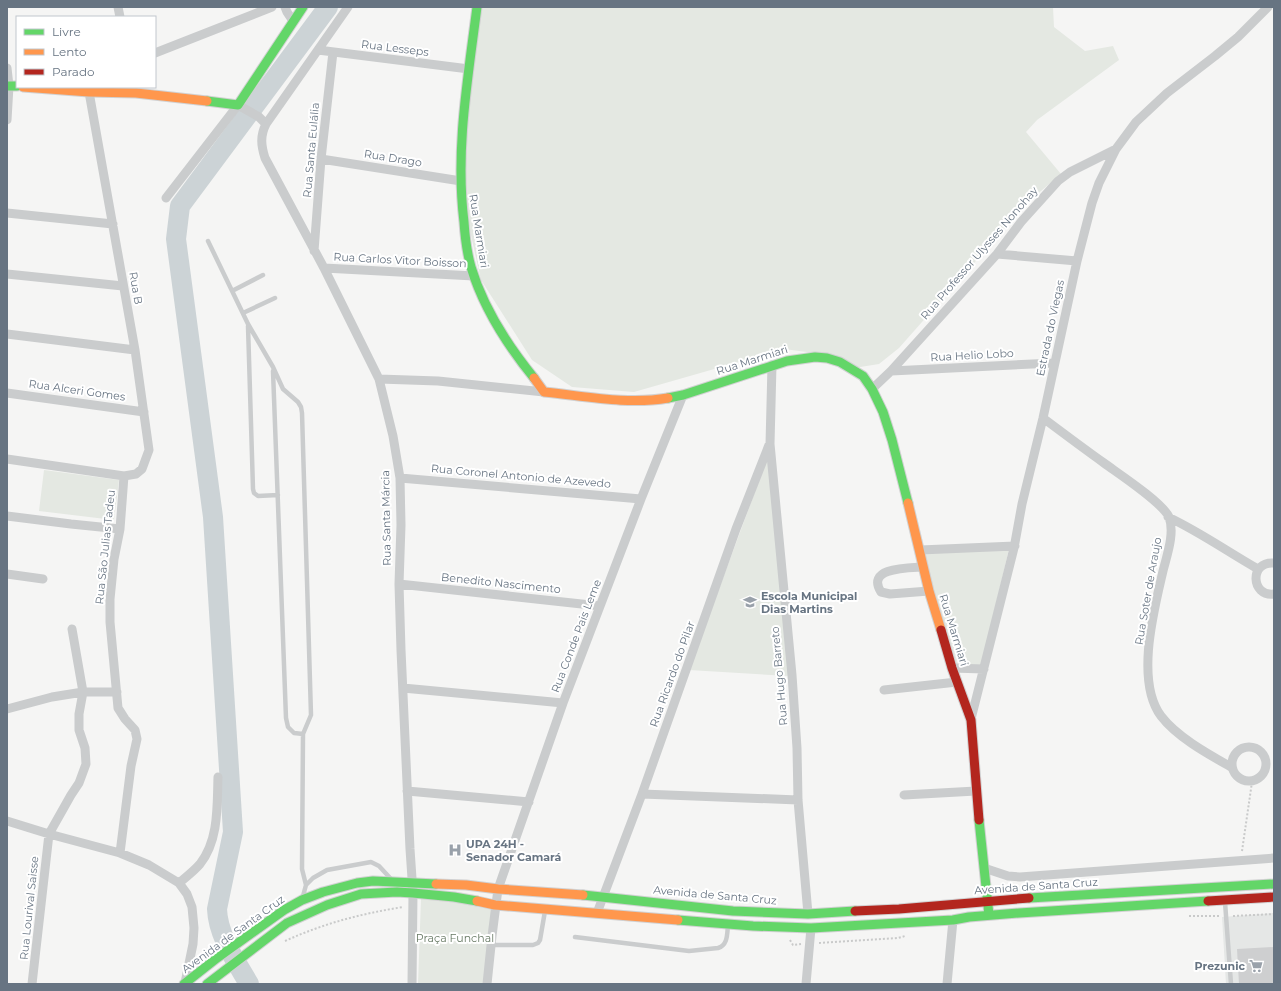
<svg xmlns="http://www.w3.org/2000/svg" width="1281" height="991" font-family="Montserrat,sans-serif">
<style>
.built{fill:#e5e7e6}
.green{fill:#e4e8e2}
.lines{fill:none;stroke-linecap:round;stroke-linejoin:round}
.river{stroke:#ccd3d6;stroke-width:20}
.building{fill:#cecfd0}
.fast-casing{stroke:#d1d1d2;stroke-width:11}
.slow-casing{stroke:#d1d1d2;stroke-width:11}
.jam-casing{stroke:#d1d1d2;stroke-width:11}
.path{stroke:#c9caca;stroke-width:2;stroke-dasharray:2 2;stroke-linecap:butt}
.lane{stroke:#cacccd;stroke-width:4.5}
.street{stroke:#cacccd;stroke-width:9}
.fast{stroke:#63d668;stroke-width:9}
.slow{stroke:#ff974d;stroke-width:9}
.jam{stroke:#b3261e;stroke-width:9}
.labels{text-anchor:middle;stroke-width:4;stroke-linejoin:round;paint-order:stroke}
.street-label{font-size:11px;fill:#677482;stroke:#fff}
.poi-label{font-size:11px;font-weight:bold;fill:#677482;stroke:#fff;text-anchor:start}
.park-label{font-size:11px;fill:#687a65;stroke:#fff}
</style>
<rect width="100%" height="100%" fill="#f5f5f4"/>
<path class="built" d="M1274,913V984H1226L1222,917Z"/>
<path class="green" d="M481,7H1053L1054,27L1085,51L1113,46L1119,60L1037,120L1026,132L1061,174L1028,202L899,348L879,364L854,368L822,354L784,349L634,392L572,387L532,360L481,280L466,213L464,139Z
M769,454L789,676L689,670Z
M44,470L119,480L114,520L39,511Z
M1009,549L981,666H955L922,554Z
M421,899L494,906L485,984H418Z"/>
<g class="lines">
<path class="river" d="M249,984C236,961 218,936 217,909L233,832L213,517L176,239L180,206L328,7"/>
</g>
<path class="building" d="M1274,947V984H1239L1237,949Z"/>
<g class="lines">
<g class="fast-casing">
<path id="fast" d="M477,7C468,78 455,150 464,222C465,237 467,253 471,267C483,307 508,346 534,378
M7,86H17
M207,101L238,105L303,7
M668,398L683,395L787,361L815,357L827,358L840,362L863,376L872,389L883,412L892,440L908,503
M979,820L989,915
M583,895L733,911L808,914L855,911
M1029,898L1274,884
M678,920L753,926L811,928L953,920L969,917L1019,913L1208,901
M184,984L217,958L284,910L302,900L323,892L357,883L373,881L436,884
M207,984L287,923L327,905L361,894L397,892L413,893L454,897L477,901"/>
</g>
<g class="slow-casing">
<path id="slow" d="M23,87L89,92L136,93L207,101
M534,378L544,392C585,396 627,405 668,398
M908,503L929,591L941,630
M436,884L466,885L498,889L583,895
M477,901L495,905L678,920"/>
</g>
<g class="jam-casing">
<path id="jam" d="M941,630L952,668L971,720L979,820
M1208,901L1274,897
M855,911L899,909L1029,898"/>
</g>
<path class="path" d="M1242,851L1252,782
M1189,916H1219
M1233,916L1274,914
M790,940L793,945L801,944
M285,941C325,923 360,914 403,907
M819,943L898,938L905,936"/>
<path class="lane" d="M208,241L248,324L273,367L283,389L298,402L301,407L302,413L311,715L303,734L302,869L306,885
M232,291L263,275
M243,313L275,298
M248,326L253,489L254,493L258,496L278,495
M273,371L286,718L288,727L294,733L303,734
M303,896L306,885L313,878L327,870L371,862L379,866L391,879
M1225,902L1231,984
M575,937L689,951L718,948C728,945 727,934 728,925
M491,945H533L538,943L540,940L545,911"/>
<path class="street" d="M118,7L120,17
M285,7L287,12L293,21
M348,7L266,124C260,136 261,145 265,158L324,268L379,379L393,436L400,478L401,525L399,584L401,650L410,849L413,893L412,984
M318,50L469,69
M155,53L272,7
M7,68L9,86L7,120
M321,159L461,181
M166,198L238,105L259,117L266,124
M7,213L113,224
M314,251L321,159L333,52
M997,254L1077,261
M324,268L474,276
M7,274L123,286
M7,334L135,350
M772,365L770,444L792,675L797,748L798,800L808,914
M891,371L1054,363
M379,379L438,381L544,392
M872,389L891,371L997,254L1021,222L1058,181L1070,172L1116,149
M7,393L144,412
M1043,418C1063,433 1083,448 1104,463C1119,474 1162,502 1169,517C1175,533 1167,555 1163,571C1154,610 1135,681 1161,716C1177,737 1208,754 1231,767
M7,459L124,476L136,474L142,469L149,450L135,350L89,92
M400,478L641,499
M7,516L71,524L120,529
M1168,517C1200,532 1228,552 1258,569
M920,550L1015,546
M1274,563C1249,561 1251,597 1274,594
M923,567C910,568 865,567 881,592L890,594L929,591
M7,574L43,579
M399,584L600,606
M952,668L984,669
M403,688L563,703
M884,690L957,682
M7,709L52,697L83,692H117
M971,719L1014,548L1022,504L1043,418L1077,261L1092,203L1099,183L1116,149L1136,122L1167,93L1215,56L1238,37L1268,7
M1232 764a17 17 0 1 1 34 0a17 17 0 1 1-34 0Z
M407,791L529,802
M642,794L798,800
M904,795L976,791
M7,821L49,834L120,853L149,865L179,883L187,894L192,907L194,928L193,944L185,983
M120,853L131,766L137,739L135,730L125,719L118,708L110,622V599L114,559L120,529L124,476
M984,868L1008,876L1020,877L1274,858
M179,883C186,877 194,871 200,864C219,840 217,806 218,777
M597,913L642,794L736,529L769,445
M32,984L49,834L71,795L79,783L86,764L85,748L79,730V714L83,692L72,629
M487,984L492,936L498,889L563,703L641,499L683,395
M806,984L811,928
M947,984L953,920"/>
<use href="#fast" class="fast"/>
<use href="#slow" class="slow"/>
<use href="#jam" class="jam"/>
</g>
<defs>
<g id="school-bare" transform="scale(1.08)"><path d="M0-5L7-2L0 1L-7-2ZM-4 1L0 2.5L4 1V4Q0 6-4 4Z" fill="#99a1aa" stroke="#fff" stroke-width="2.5" paint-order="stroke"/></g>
<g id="hospital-bare" transform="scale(1.08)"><path d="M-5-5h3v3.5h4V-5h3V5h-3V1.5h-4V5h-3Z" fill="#99a1aa" stroke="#fff" stroke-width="2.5" paint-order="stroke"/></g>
<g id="supermarket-bare" transform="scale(1.08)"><path d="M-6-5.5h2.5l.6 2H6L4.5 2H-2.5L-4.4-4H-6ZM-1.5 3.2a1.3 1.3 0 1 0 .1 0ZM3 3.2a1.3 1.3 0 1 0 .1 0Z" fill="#99a1aa" stroke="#fff" stroke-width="2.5" paint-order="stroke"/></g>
</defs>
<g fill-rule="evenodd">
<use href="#school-bare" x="750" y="602"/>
<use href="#hospital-bare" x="455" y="850"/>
<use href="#supermarket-bare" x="1256" y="966"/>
</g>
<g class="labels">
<g class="street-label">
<text transform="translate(395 48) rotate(7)" y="4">Rua Lesseps</text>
<text transform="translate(311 150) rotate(-85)" y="4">Rua Santa Eulália</text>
<text transform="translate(393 158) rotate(9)" y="4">Rua Drago</text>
<text transform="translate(479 231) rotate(81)" y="4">Rua Marmiari</text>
<text transform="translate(979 253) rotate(-49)" y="4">Rua Professor Ulysses Nonohay</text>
<text transform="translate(400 260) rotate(3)" y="4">Rua Carlos Vitor Boisson</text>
<text transform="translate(136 288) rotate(80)" y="4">Rua B</text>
<text transform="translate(1050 328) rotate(-78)" y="4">Estrada do Viegas</text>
<text transform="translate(972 355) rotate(-3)" y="4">Rua Helio Lobo</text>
<text transform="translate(752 360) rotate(-18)" y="4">Rua Marmiari</text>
<text transform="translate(77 390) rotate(8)" y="4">Rua Alceri Gomes</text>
<text transform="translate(521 476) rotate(5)" y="4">Rua Coronel Antonio de Azevedo</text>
<text transform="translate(386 518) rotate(-91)" y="4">Rua Santa Márcia</text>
<text transform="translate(105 547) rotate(-84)" y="4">Rua São Julias Tadeu</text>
<text transform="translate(501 583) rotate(6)" y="4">Benedito Nascimento</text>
<text transform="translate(1148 591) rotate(-80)" y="4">Rua Soter de Araujo</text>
<text transform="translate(954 630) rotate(73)" y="4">Rua Marmiari</text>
<text transform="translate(576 636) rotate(-69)" y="4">Rua Conde Pais Leme</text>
<text transform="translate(672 674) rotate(-70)" y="4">Rua Ricardo do Pilar</text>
<text transform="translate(779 676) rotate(-95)" y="4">Rua Hugo Barreto</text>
<text transform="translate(1036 886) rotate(-4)" y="4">Avenida de Santa Cruz</text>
<text transform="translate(715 895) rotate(5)" y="4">Avenida de Santa Cruz</text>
<text transform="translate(29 908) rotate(-84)" y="4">Rua Lourival Saisse</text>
<text transform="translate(233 934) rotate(-36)" y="4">Avenida de Santa Cruz</text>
</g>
<g class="poi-label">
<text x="761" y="600">Escola Municipal<tspan x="761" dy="13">Dias Martins</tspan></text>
<text x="466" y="848">UPA 24H -<tspan x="466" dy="13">Senador Camará</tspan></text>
<text x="1245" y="970" text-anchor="end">Prezunic</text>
</g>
<g class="park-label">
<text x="455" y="942">Praça Funchal</text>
</g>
</g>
<rect width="1281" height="991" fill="none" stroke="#677482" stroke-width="16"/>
<rect x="16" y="16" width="140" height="72" fill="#ffffff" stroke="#c2c7cd"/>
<rect x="24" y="29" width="20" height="6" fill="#63d668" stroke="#c2c7cd"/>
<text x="52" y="36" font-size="12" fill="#677482">Livre</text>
<rect x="24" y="49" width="20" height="6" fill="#ff974d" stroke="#c2c7cd"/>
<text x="52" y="56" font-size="12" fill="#677482">Lento</text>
<rect x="24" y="69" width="20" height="6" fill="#b3261e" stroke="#c2c7cd"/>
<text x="52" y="76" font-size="12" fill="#677482">Parado</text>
</svg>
